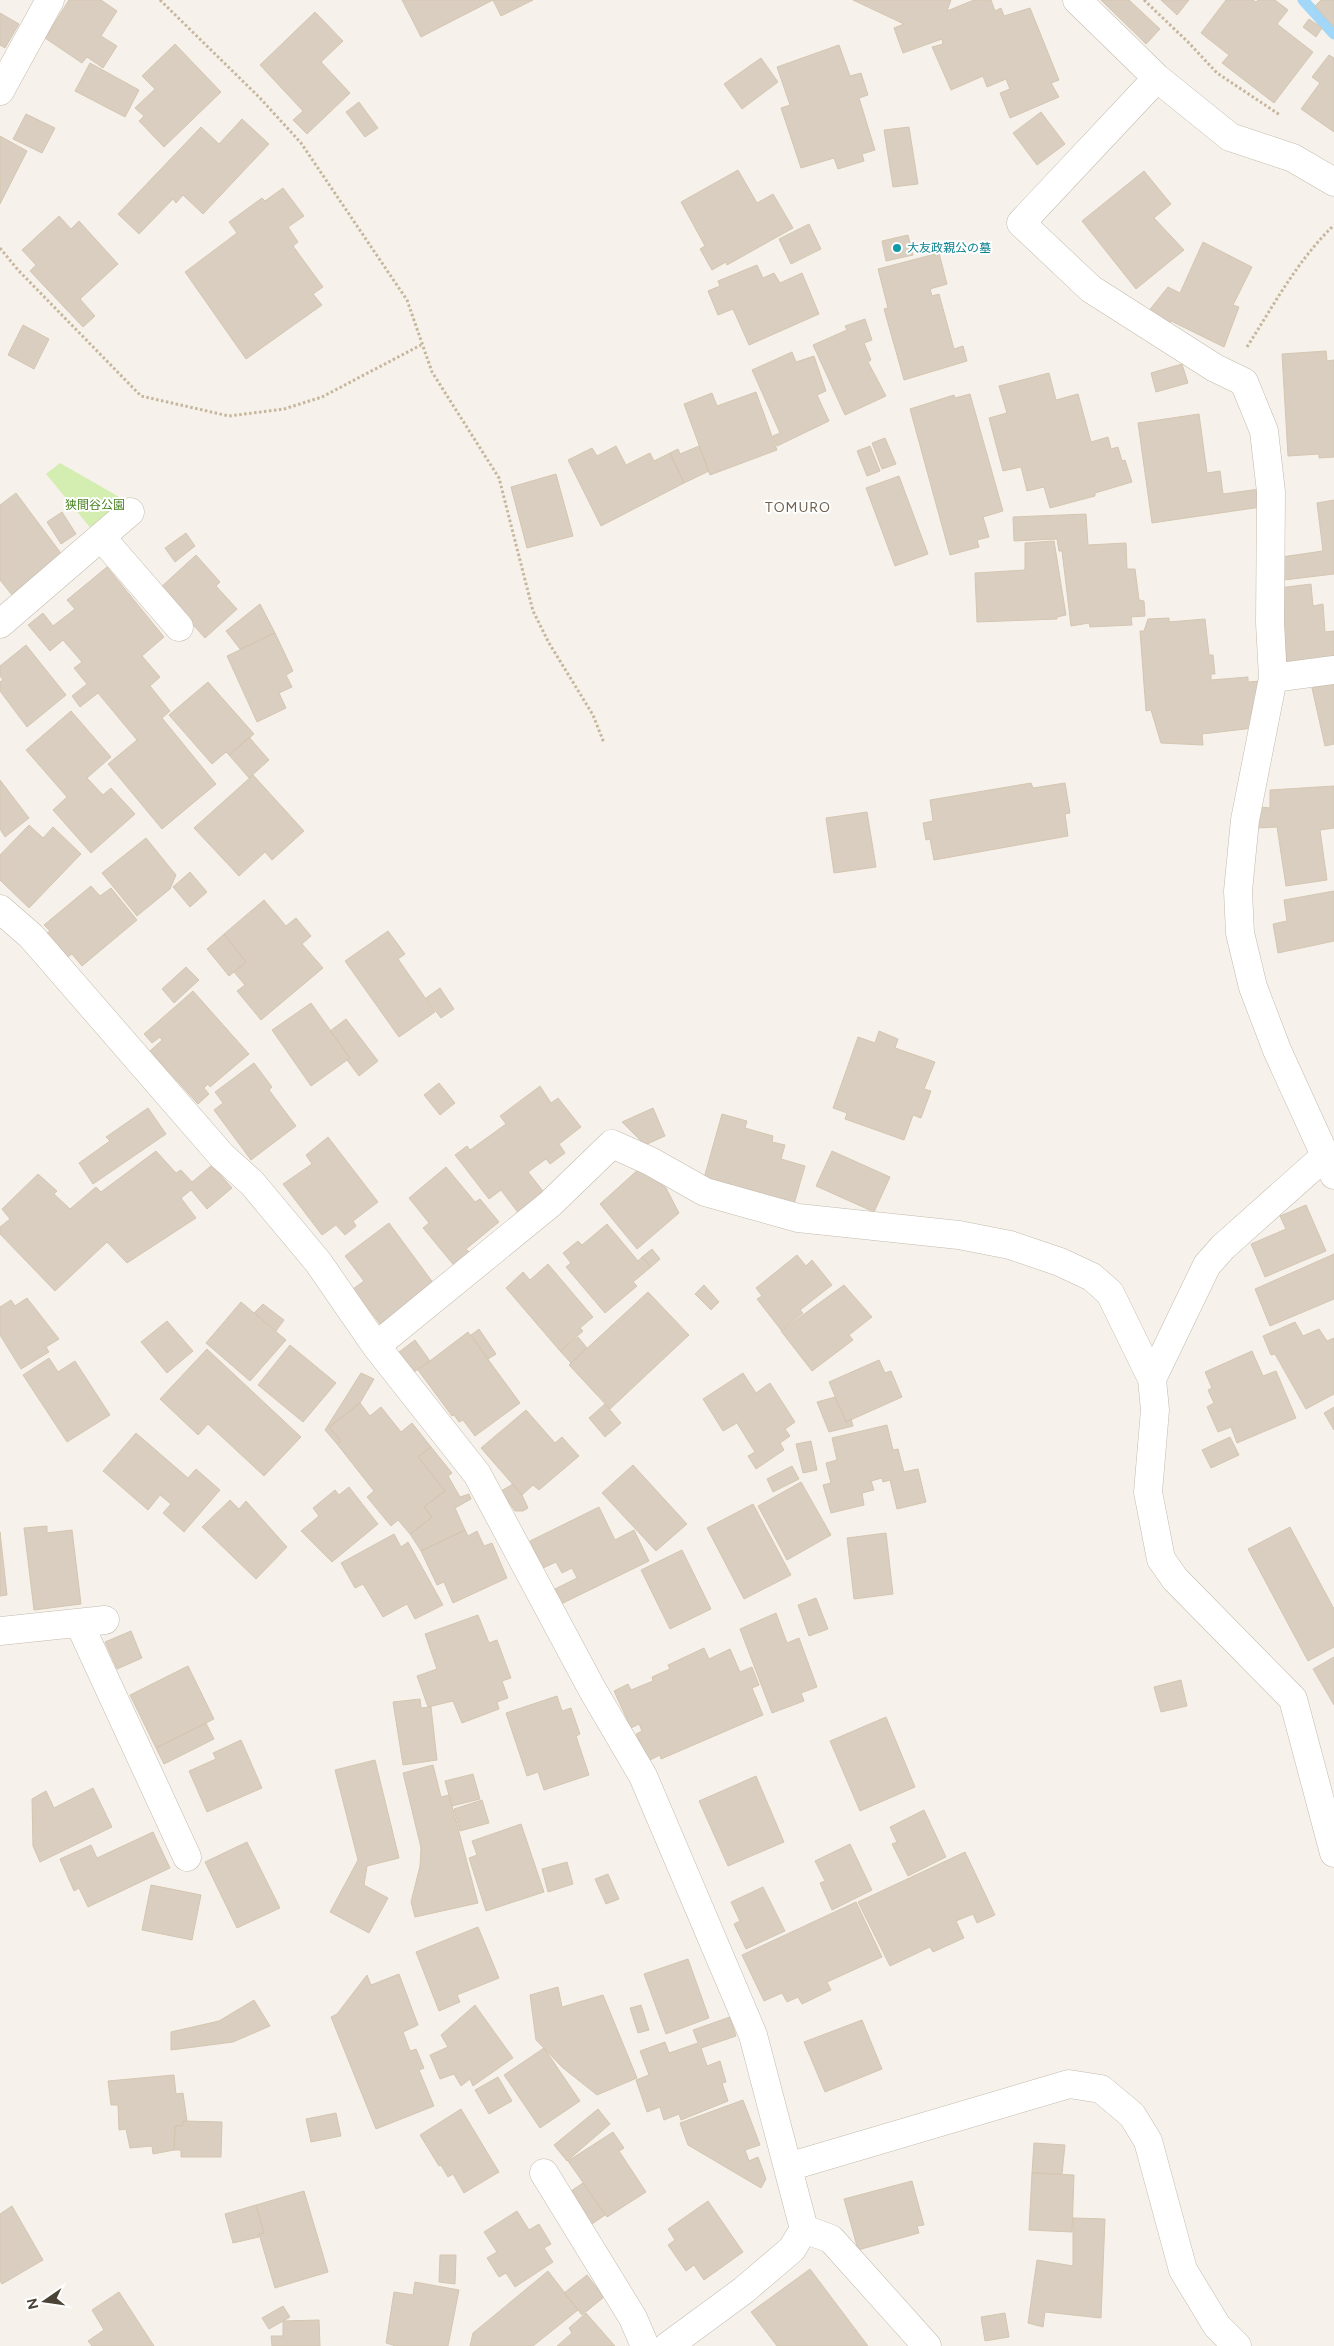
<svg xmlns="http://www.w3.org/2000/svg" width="1334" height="2346" font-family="Figtree,'Noto Sans JP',sans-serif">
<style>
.green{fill:#d4edb1}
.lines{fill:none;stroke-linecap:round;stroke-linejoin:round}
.stream{stroke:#a3d7f7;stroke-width:11}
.building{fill:#d9cebf;stroke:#d5c6b1}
.minor-casing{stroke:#c3baac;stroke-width:29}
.path{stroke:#c6b69c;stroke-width:3;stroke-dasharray:2.5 2.5;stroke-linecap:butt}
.minor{stroke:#fff;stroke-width:28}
.culture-dot{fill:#0f9aa8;stroke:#fff;stroke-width:2}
.labels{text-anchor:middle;stroke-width:4;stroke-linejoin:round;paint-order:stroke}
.culture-label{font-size:12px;fill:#0d838f;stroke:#fff;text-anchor:start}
.park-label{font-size:12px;fill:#4b8424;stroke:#fff}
.neighbourhood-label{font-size:14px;letter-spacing:1px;fill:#6f614e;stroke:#fff}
</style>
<rect width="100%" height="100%" fill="#f6f2eb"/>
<path class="green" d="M60,463L128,502L93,531L46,474Z"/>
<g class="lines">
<path class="stream" d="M1303,0L1334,34"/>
</g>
<path class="building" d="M69,0H101L117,11L101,36L117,46L103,68L87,57L82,63L45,38Z
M402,0H533L501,16L493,0L421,37Z
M853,0H951L947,11L974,0H991L995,11L1001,8L1004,16L1030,8L1059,80L1051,83L1059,97L1010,118L1000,93L1010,89L1006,79L987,87L983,76L951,90L932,47L943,44L942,39L903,53L894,28L904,24Z
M1101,0H1129L1160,29L1146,44Z
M1161,0H1189L1177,15Z
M1226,0H1253L1256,2L1258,0H1275L1288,10L1277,24L1313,52L1274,103L1222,63L1229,55L1201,33Z
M1321,0H1334V27L1315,6Z
M315,12L343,41L321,62L350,93L307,134L293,120L303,111L260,65Z
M0,13L19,24L5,48L0,45Z
M1309,19L1322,28L1316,37L1303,27Z
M175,44L221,92L164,147L139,121L144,116L135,108L155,89L142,76Z
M839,45L850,76L861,73L868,95L859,98L875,150L862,154L864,161L838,169L834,158L801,168L781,108L790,105L777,67Z
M1329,55L1334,58V132L1301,109L1320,83L1312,77Z
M761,58L778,82L742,109L724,84Z
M90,63L139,90L125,117L75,91Z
M359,102L378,128L365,137L346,112Z
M1041,112L1065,144L1037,165L1013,133Z
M26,114L55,128L42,153L13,139Z
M242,119L269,144L203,214L183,195L176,203L173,199L139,234L118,214L201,127L219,144Z
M909,127L918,184L893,187L884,130Z
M0,136L27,151L0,204Z
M738,170L757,203L773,194L793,228L727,265L726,262L712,270L700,249L705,246L681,202Z
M1144,171L1171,204L1154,218L1184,250L1136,289L1082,221Z
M283,188L304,216L288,227L298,242L293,246L323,287L313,294L322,305L246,359L185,272L237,233L229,222L262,198L265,201Z
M59,216L71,229L79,221L118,264L80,299L95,316L83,327L30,271L36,265L22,250Z
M809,224L821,249L791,264L779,239Z
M908,235L913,255L886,261L882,241Z
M1203,242L1252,267L1233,305L1239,307L1224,347L1171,321L1169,324L1147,313L1168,287L1180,293Z
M939,253L947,284L930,289L932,296L939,294L954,349L963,346L967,361L904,380L884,309L888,308L878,269Z
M757,265L763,278L774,273L780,283L802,273L819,314L749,345L733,309L718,315L708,291L720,286L718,281Z
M865,319L872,340L864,343L871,360L868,362L886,396L845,415L813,345L847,330L845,326Z
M23,325L49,339L34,369L8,355Z
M1326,351L1327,361L1334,360V457L1319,458V454L1288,456L1282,354Z
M792,352L796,362L814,356L826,391L817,395L829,421L777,446L773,436L780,433L752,370Z
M1182,364L1188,383L1156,392L1151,373Z
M1049,373L1056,400L1078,394L1091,442L1108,437L1111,449L1118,447L1122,461L1125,460L1132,482L1095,493V496L1050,508L1044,487L1027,491L1021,467L1003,471L989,418L1007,413L999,386Z
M756,392L777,450L710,475L684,404L712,393L717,406Z
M970,394L1003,511L983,517L989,537L977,540L979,547L950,555L910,409L954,395L955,398Z
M1199,414L1207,473L1220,471L1223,494L1260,489L1261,507L1152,523L1138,423Z
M885,438L896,464L882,469L872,443Z
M616,446L626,465L650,453L654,461L670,453L684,483L601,526L568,460L592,448L597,456Z
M699,446L709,471L684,483L670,453L678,449L680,454Z
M870,446L880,471L867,476L857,451Z
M556,474L573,536L527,548L511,487Z
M899,476L928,554L895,566L866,488Z
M16,493L63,556L12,595L0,580V505Z
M1334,500V574L1284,580L1281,557L1323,551L1317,503Z
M62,512L76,534L61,544L47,522Z
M1086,514L1088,545L1126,543L1127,569H1135L1139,600L1144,601L1145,616L1131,617L1132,625L1090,627L1089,623L1071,626L1062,551H1059L1057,539L1014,541L1013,517Z
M186,533L195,546L175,562L165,548Z
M1054,541L1066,615L1057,617V619L977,622L975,573L1025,570V543Z
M196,555L220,582L216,586L237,609L205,638L160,588Z
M107,567L164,637L142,656L160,677L150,686L170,711L162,718L216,784L162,829L108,764L137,740L98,693L80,707L72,696L87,684L74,668L82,662L63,640L50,651L28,625L43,613L53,626L75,609L67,600Z
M1311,584L1313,606L1323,604L1325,632L1334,631V658L1287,664L1279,588Z
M260,604L275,633L240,649L226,631Z
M1169,618V622L1205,619L1209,655H1213L1215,674H1211V680L1248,677V682L1261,681L1254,728L1202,734L1203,745L1161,743L1151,710L1146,711L1140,631H1144L1148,619Z
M275,633L293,671L286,675L292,687L279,693L286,708L257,722L227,656Z
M26,645L66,695L27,727L0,691V682L3,680L0,676V666Z
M208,682L254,734L229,755L226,752L212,764L169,715Z
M1334,683V744L1325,746L1312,688Z
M71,711L111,757L87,778L103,795L111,788L135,814L91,853L53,810L67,797L26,750Z
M249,737L269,760L249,778L229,755Z
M253,775L304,831L272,860L265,852L239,876L194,828Z
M0,780L29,818L5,837L0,829Z
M1031,783L1033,788L1065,783L1070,813L1065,814L1068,836L934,860L930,839L926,840L923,823L933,821L930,800Z
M1334,786V828L1320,830L1327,880L1286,886L1277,827L1258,828L1260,807L1270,808V790Z
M867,812L876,867L834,873L826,818Z
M29,825L43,838L53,827L81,854L29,908L0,880V855Z
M146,838L176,875L170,889L137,916L102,873Z
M190,872L207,892L190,907L173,887Z
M91,886L100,896L111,888L137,920L82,966L72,954L66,958L44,935L50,931L44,925Z
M1334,891V941L1278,953L1273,924L1287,921L1284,900Z
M264,900L286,926L296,918L311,936L302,944L323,968L261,1020L237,991L245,985L234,972L246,962L224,934Z
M388,931L405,954L398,959L435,1012L399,1037L345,961Z
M224,934L246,962L229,976L207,949Z
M186,967L199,980L174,1003L162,989Z
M440,988L454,1009L441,1018L426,998Z
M193,991L249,1054L210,1087L208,1084L204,1088L209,1094L198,1104L150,1051L162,1040L160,1037L152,1043L144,1034Z
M311,1003L350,1058L311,1086L272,1030Z
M346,1019L378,1061L359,1076L347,1060L350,1058L330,1031Z
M879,1031L898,1039L895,1048L935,1062L924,1089L931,1091L921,1118L913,1115L904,1140L845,1119L847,1113L833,1108L858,1037L875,1043Z
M254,1063L272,1087L269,1090L296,1126L251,1160L214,1110L223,1103L215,1092Z
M439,1083L455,1103L440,1115L424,1095Z
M540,1086L551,1103L558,1098L581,1127L559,1144L565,1153L550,1164L546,1159L528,1172L546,1195L519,1214L501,1190L489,1199L455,1155L467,1146L470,1150L506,1124L500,1116Z
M148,1108L166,1134L93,1184L79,1163L110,1141L106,1137Z
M653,1108L665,1136L645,1145L622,1122Z
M722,1114L747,1121L745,1128L773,1136L772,1142L785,1145L781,1159L805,1166L794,1204L704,1178Z
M328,1137L378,1202L353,1221L356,1226L345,1235L336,1225L322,1235L283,1184L312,1164L306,1155Z
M156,1151L176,1173L181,1170L192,1182L212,1165L232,1188L207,1209L191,1190L181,1198L196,1218L127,1263L107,1242L55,1291L0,1234V1227L10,1219L2,1209L38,1174L57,1191L54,1194L70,1209L96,1187L101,1192Z
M832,1151L890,1177L874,1212L816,1186Z
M446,1167L475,1202L480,1199L499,1222L466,1249L473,1256L457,1269L423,1228L429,1223L409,1198Z
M641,1167L666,1188L679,1213L637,1249L600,1204Z
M1306,1205L1326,1251L1265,1277L1251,1244L1286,1229L1280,1216Z
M389,1223L434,1284L380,1324L353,1289L364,1281L345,1256Z
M607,1224L638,1261L642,1257L651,1267L633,1282L637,1286L605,1313L566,1267L571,1263L563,1253L578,1241L582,1245Z
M652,1249L660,1259L651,1267L642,1257Z
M1334,1254V1299L1270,1326L1255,1289Z
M797,1255L806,1266L812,1260L832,1285L800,1310L803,1313L781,1330L757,1299L762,1296L756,1288Z
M548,1264L593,1317L580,1328L583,1331L560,1351L506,1288L523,1272L530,1280Z
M704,1285L719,1302L711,1310L695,1294Z
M844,1285L872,1317L849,1335L853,1340L812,1371L781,1331Z
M648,1292L689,1335L610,1409L569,1365Z
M27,1298L59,1339L46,1347L49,1352L21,1369L0,1335V1307L11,1300L15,1306Z
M241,1302L286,1340L250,1381L206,1343Z
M263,1304L284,1320L276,1331L254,1313Z
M167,1321L193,1351L167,1373L141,1342Z
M1295,1322L1303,1336L1319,1329L1327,1341L1334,1338V1394L1306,1409L1275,1354L1271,1355L1263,1336Z
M479,1329L496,1354L488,1359L471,1335Z
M468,1332L520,1403L475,1436L463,1420L459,1422L454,1415L452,1416L418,1370Z
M578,1337L587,1348L571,1363L560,1351Z
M415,1340L430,1361L414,1372L399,1352Z
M290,1345L336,1383L303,1422L258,1385Z
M207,1349L301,1437L264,1476L208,1424L198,1435L160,1399Z
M1252,1351L1263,1376L1276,1371L1296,1418L1237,1443L1231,1427L1218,1432L1207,1407L1214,1403L1208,1390L1212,1388L1205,1372Z
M49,1358L58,1372L75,1361L110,1415L67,1442L23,1375Z
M879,1360L885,1373L891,1371L902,1397L846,1422L829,1382Z
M361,1373L374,1379L360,1403L329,1427L341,1441L337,1444L325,1430Z
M743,1373L756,1393L770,1383L795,1422L785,1429L790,1436L780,1443L784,1450L756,1469L748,1456L755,1452L737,1423L723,1431L703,1399Z
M835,1397L846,1422L851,1419L853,1426L829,1432L817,1402Z
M360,1403L370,1416L381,1407L401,1432L412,1423L431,1447L418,1457L445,1491L424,1507L432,1517L410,1534L398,1520L391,1526L367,1497L374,1491L337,1444L341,1441L329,1427Z
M605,1404L621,1423L605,1437L589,1418Z
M1334,1407V1430L1324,1413Z
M526,1410L555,1443L562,1437L579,1456L539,1490L533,1485L522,1495L481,1448Z
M887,1425L893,1450L898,1449L904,1472L918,1469L926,1502L897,1509L890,1480L883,1482L882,1478L871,1481L874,1490L862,1493L864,1505L831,1513L823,1485L831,1483L826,1463L837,1460L832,1438Z
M136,1433L188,1478L196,1469L220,1490L184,1532L163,1513L171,1504L160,1495L148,1510L103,1471Z
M1230,1437L1239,1455L1211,1468L1202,1450Z
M811,1441L817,1470L803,1473L796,1444Z
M431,1447L452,1473L448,1476L460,1497L469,1494L471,1499L455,1508L465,1530L421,1551L410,1534L432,1517L424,1507L445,1491L418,1457Z
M633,1465L687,1524L656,1551L602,1493Z
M792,1466L799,1479L773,1492L767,1479Z
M801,1482L831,1535L787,1560L758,1506Z
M513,1484L522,1495L528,1508L523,1511H515L501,1491Z
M349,1487L378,1524L332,1562L301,1531L319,1516L313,1508L335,1490L339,1495Z
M230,1500L239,1509L246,1501L287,1547L256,1579L202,1527Z
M753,1504L791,1575L744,1599L707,1528Z
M599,1507L615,1540L634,1530L649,1561L561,1604L555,1589L577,1578L572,1568L562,1573L556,1562L543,1568L530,1541Z
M47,1526V1533L72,1530L81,1604L34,1610L24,1528Z
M1290,1527L1334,1609V1647L1308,1661L1248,1549Z
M465,1530L468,1536L477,1531L484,1546L492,1543L507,1578L453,1603L444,1582L437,1585L421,1551Z
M0,1532L7,1595L0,1596Z
M886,1533L893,1594L854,1599L847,1538Z
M394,1534L401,1547L408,1542L443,1605L415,1619L407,1604L383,1617L363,1584L355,1588L341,1563Z
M682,1550L711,1609L670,1629L641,1570Z
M816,1598L828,1629L809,1636L798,1605Z
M776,1613L787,1643L799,1638L817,1687L801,1693L804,1701L772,1713L740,1629Z
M478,1615L489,1643L497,1640L511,1678L502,1681L508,1698L497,1702L499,1709L462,1723L453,1701L428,1707L417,1676L437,1669L425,1634Z
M131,1631L142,1658L117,1669L105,1642Z
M704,1648L709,1659L730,1649L740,1672L752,1667L759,1685L752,1688L763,1715L661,1759L660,1755L648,1761L636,1734L642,1731L639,1724L631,1728L614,1691L628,1684L631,1690L653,1681L652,1677L670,1669L668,1665Z
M1334,1657V1705L1313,1669Z
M188,1666L214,1719L156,1748L130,1695Z
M1181,1680L1187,1706L1161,1712L1154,1687Z
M557,1696L562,1711L571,1708L580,1734L576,1736L589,1775L544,1790L538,1772L527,1776L506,1713Z
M420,1699L421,1708L431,1707L437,1760L403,1765L393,1702Z
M886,1717L915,1787L860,1811L830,1741Z
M206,1723L214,1739L164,1764L156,1748Z
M241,1740L262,1788L207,1812L189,1771L216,1759L213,1753Z
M375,1760L399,1858L367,1866L364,1885L388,1898L369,1933L330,1912L358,1860L335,1770Z
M433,1765L441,1797L449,1795L478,1903L415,1917L411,1902L420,1866L421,1848L403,1773Z
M473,1774L480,1799L452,1806L445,1781Z
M756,1776L784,1842L728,1866L699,1801Z
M93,1788L112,1827L40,1862L33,1846L32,1799L46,1791L54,1808Z
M482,1800L489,1823L460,1831L454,1809Z
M924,1810L946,1857L908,1876L892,1844L897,1842L890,1827Z
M521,1824L544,1892L486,1911L469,1858L477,1855L472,1841Z
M153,1832L170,1868L88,1907L79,1888L74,1891L60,1859L91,1845L97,1858Z
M247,1842L280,1908L237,1928L205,1862Z
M850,1844L872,1890L832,1910L820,1883L825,1881L815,1861Z
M965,1852L995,1915L977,1923L973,1914L956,1921L964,1938L933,1952L930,1947L890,1966L858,1902Z
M567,1862L573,1884L548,1892L542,1869Z
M608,1874L619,1899L606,1904L595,1879Z
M151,1885L201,1895L192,1940L142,1930Z
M763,1887L785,1931L746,1949L734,1924L740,1921L731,1902Z
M856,1902L882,1957L827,1982L831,1990L802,2004L798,1997L787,2002L782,1993L764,2001L742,1955Z
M478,1927L499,1978L457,1995L460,2002L439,2011L416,1952Z
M688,1959L709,2018L666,2034L644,1974Z
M399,1974L418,2025L403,2032L410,2051L416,2049L424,2068L419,2070L434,2106L376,2129L331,2017L337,2014L367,1975L371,1985Z
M558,1987L562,2007L603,1995L637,2078L597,2095L563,2068L536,2040L530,1995Z
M254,2000L270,2026L233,2042L171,2050V2032L219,2021Z
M475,2005L513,2058L473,2086L470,2079L461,2086L454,2074L440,2079L430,2055L448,2047L441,2035Z
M641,2005L649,2030L638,2033L630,2008Z
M730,2017L736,2036L701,2048L707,2066L720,2061L726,2082L722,2083L728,2101L681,2120L679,2114L664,2120L660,2107L647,2112L636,2080L649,2075L640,2051L665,2042L669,2053L698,2043L693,2030Z
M862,2020L882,2069L825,2092L804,2042Z
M544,2048L580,2101L540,2128L504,2075Z
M174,2075L176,2094L183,2093L187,2121H183L182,2126H175L174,2150L153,2154L152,2146L130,2148L126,2129L119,2130L118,2105H111L108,2081Z
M498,2077L512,2101L489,2114L475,2090Z
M743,2100L760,2145L745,2150L749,2161L758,2157L766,2179L761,2188L688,2145L680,2123Z
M461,2109L499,2172L464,2193L453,2174L448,2177L441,2165L439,2166L420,2135Z
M598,2109L610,2124L567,2161L554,2145Z
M336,2113L341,2136L311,2142L306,2119Z
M183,2121L222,2122L221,2157H181V2150H174L175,2126H182Z
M613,2132L624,2148L619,2151L646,2192L607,2217L568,2161Z
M1034,2143L1065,2145L1062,2174L1032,2173Z
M1032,2173L1074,2175L1072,2232L1029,2230Z
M912,2181L924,2225L917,2226L919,2233L858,2250L844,2199Z
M583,2183L605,2215L589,2226L568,2193Z
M304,2191L328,2272L275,2288L259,2234L264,2233L256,2205Z
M708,2201L743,2252L704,2280L694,2265L686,2271L668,2245L675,2240L668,2229Z
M256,2205L264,2233L259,2234V2237L233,2243L225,2214Z
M12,2206L43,2260L2,2284L0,2281V2214Z
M517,2211L529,2230L539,2224L551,2244L544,2248L553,2262L515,2287L506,2273L499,2277L487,2258L497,2252L484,2232Z
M1073,2218L1105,2219L1101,2318L1045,2312L1043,2327L1028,2323L1037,2260L1073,2266Z
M440,2255H456L455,2284L439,2282Z
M810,2269L868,2346H777L751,2312Z
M548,2271L578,2310L533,2346H470L473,2333Z
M587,2275L604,2297L582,2315L564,2293Z
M415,2282L459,2290L448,2346H396L386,2343L394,2292L413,2295Z
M119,2292L154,2346H92L88,2341L104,2330L92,2310Z
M283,2306L290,2317L269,2329L262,2318Z
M586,2313L615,2346H557L572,2333L569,2328Z
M1005,2313L1009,2337L985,2341L981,2317Z
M319,2320L320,2346H272L271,2336H283V2321Z"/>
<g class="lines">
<g class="minor-casing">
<path id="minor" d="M1077,0L1157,78L1230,137L1293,158L1334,182
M1157,78L1021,223L1091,289L1215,368L1244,382L1264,431L1271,492L1270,623L1273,678L1245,820L1238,891L1240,933L1253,987L1277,1050L1334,1175
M0,91L50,0
M101,537L179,627
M0,624L130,512
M1273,678L1334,670
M0,909L31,936L222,1156L252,1183L318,1262L376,1346L477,1474L592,1689L643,1776L753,2035L804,2229L792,2249L744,2290L668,2346
M376,1346L550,1204L612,1144L650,1161L705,1192L798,1218L959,1235L1010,1245L1060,1262L1092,1277L1110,1293L1152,1379L1207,1265L1223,1247L1325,1156
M1152,1379L1155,1410L1148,1492L1161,1559L1175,1579L1293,1699L1334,1853
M79,1623L187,1857
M0,1631L105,1620
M788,2167L1069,2084L1101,2089L1132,2115L1148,2141L1183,2270L1217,2326L1237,2346
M544,2173L633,2318L645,2346
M804,2229L831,2239L927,2346"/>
</g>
<path class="path" d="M160,0L259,97L301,143L407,300L432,372L499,478L533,611L549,643L593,715L604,743
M1144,0L1188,42L1217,73L1280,115
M0,248L18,270L141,396L229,416L284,409L322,397L421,345
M1247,347C1275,303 1297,261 1334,225"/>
<use href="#minor" class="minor"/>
</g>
<circle class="culture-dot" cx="897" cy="248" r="5"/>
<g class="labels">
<g class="culture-label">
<text x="907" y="252">大友政親公の墓</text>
</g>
<g class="park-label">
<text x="95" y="509">狭間谷公園</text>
</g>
<g class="neighbourhood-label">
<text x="798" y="512">TOMURO</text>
</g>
</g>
<g transform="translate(45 2301) rotate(257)" stroke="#ffffff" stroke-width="4" paint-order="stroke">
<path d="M0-4L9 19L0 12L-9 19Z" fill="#4c4337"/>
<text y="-8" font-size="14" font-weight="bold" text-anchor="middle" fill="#4c4337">N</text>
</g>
</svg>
